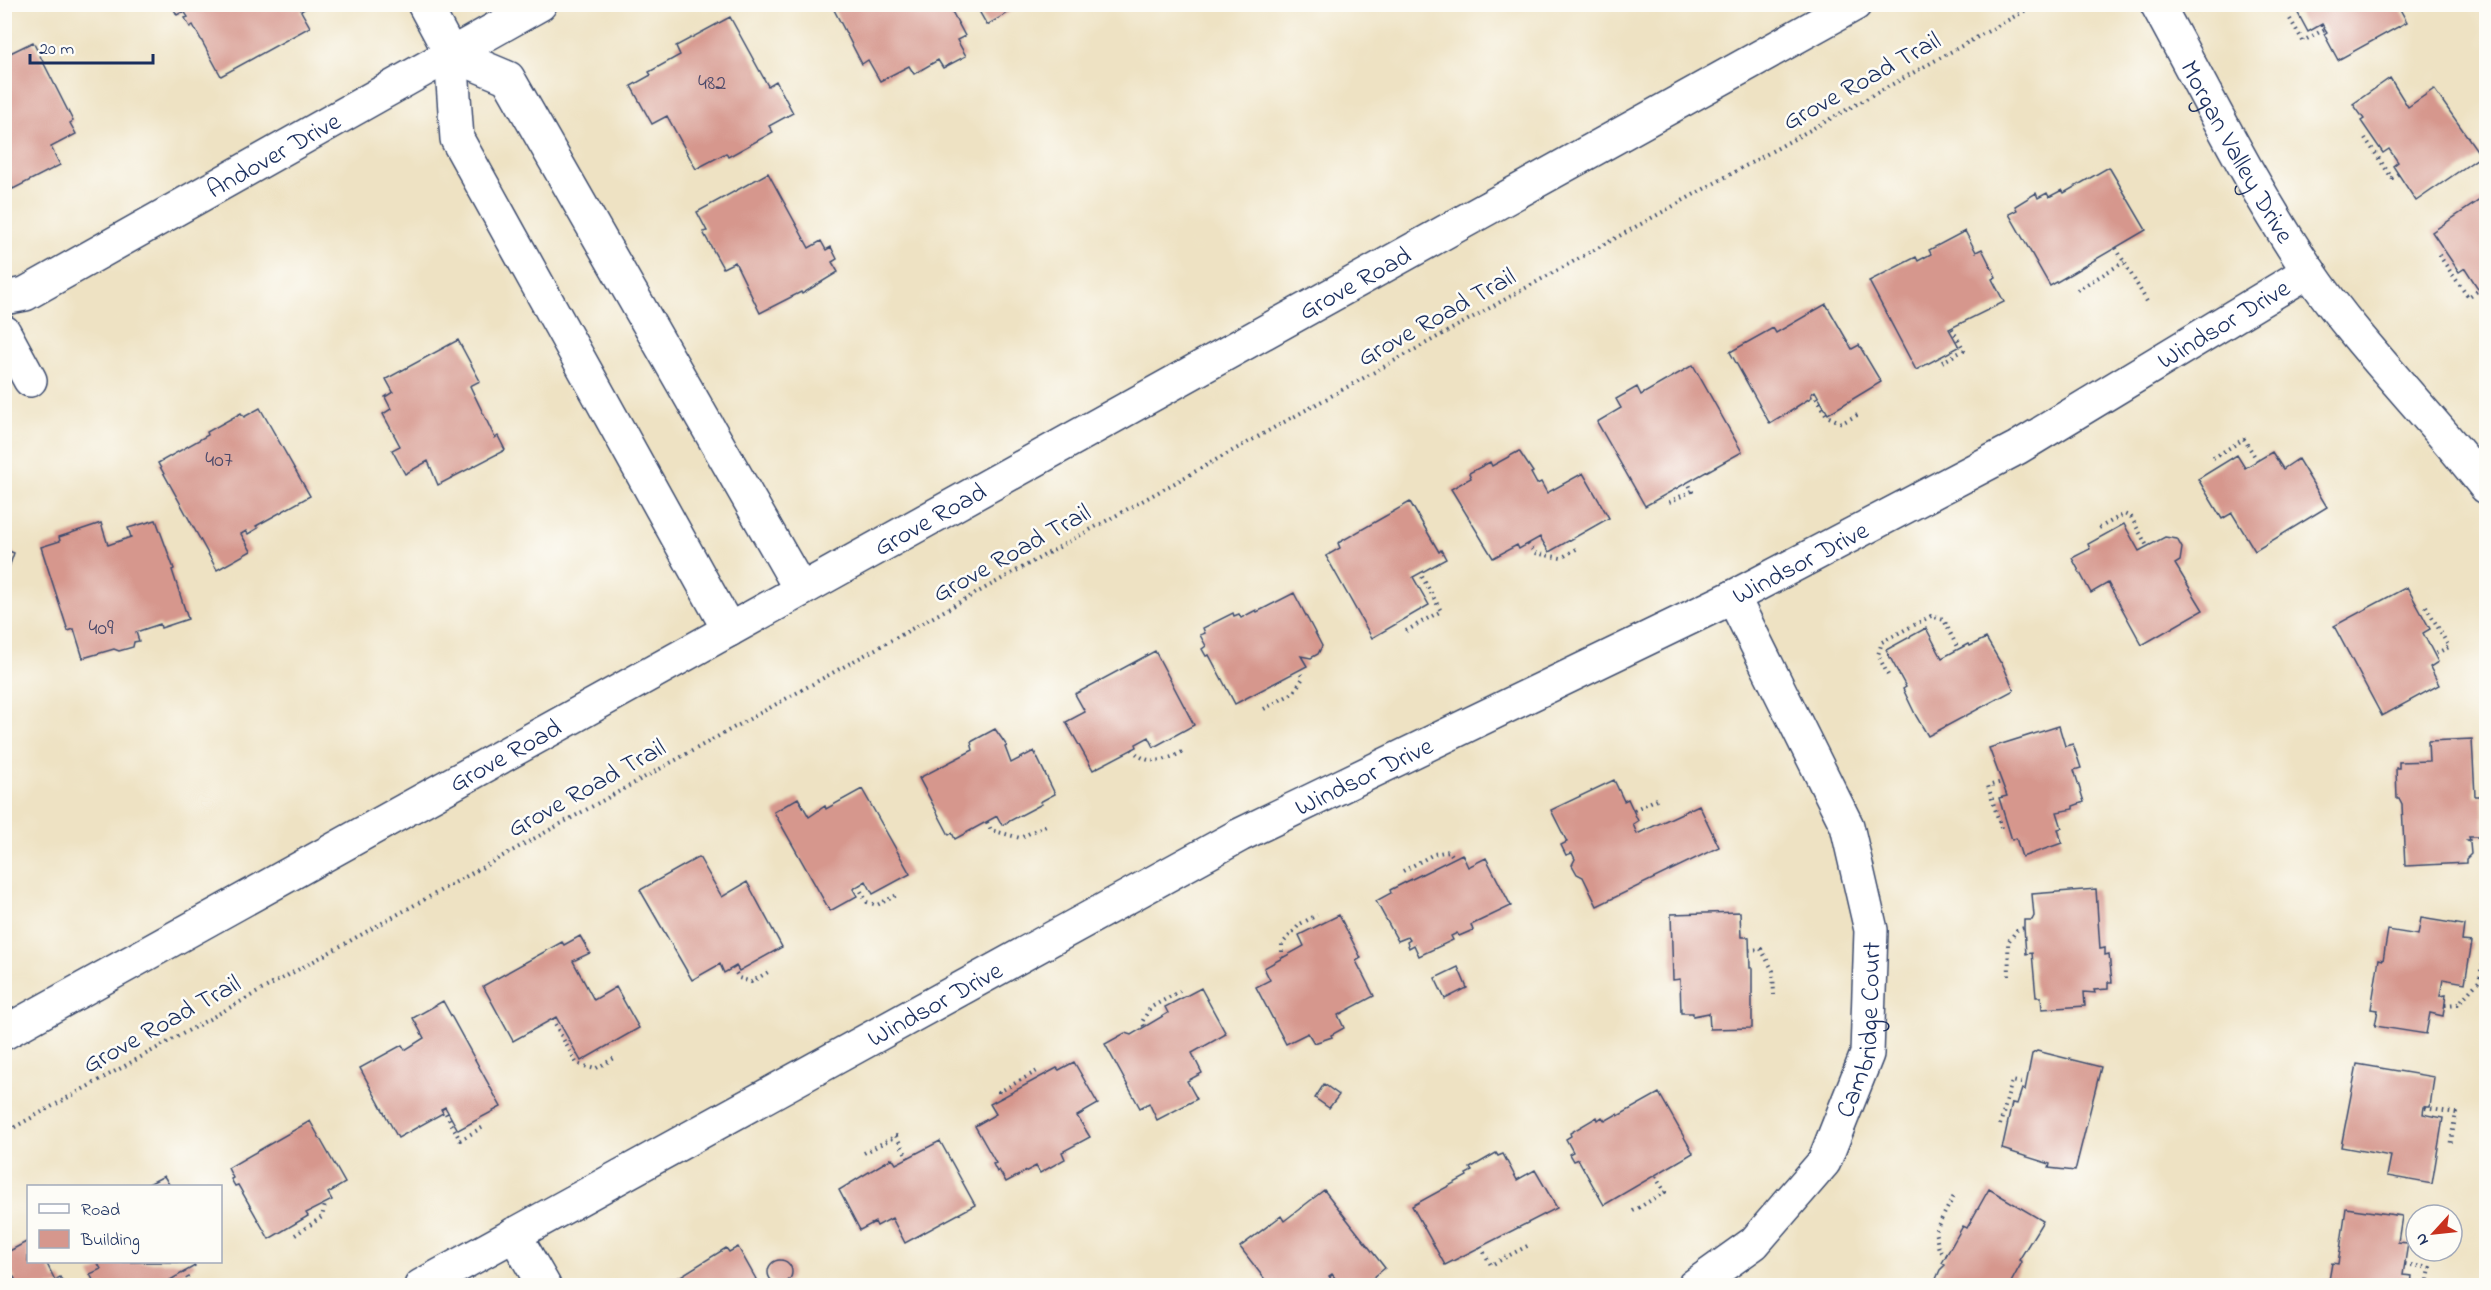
<svg xmlns="http://www.w3.org/2000/svg" width="2491" height="1290" font-family="'Indie Flower',sans-serif">
<style>
.building{fill:#d6978d}
.lines{fill:none;stroke-linecap:round;stroke-linejoin:round}
.minor-casing{stroke:#3b4a6d;stroke-width:36}
.tertiary-casing{stroke:#3b4a6d;stroke-width:36}
.path{stroke:#3b4a6d;stroke-width:4;stroke-dasharray:1.5 4.5;stroke-linecap:butt}
.minor{stroke:#fff;stroke-width:33}
.tertiary{stroke:#fff;stroke-width:33}
.labels{text-anchor:middle;stroke-width:5;stroke-linejoin:round;paint-order:stroke}
.number-label{font-size:22px;fill:#4a496a}
.street-label{font-size:26px;fill:#1b2f5e;stroke:#fdfcf7}
</style>
<rect width="100%" height="100%" fill="#fdfcf7"/>
<filter id="ink" filterUnits="userSpaceOnUse"><feTurbulence type="fractalNoise" baseFrequency=".0167" numOctaves="2"/><feDisplacementMap in="SourceGraphic" scale="12" xChannelSelector="R" yChannelSelector="G"/><feConvolveMatrix kernelMatrix="1 2 1 2 8 2 1 2 1" color-interpolation-filters="sRGB"/></filter>
<filter id="wash" filterUnits="userSpaceOnUse"><feTurbulence type="fractalNoise" baseFrequency=".008" numOctaves="4" result="noise"/><feDisplacementMap in="SourceGraphic" scale="24" xChannelSelector="R" yChannelSelector="G"/><feGaussianBlur stdDeviation="1.35" result="paint"/><feColorMatrix in="noise" values="0 0 0 0 0 0 0 0 0 0 0 0 0 0 0 0 0 1.4 0 .05"/><feComposite in="paint" operator="in"/></filter>
<g filter="url(#wash)">
<rect width="100%" height="100%" fill="#eee2c3"/>
<g id="blocks">
<path class="building" d="M171,4H304L306,8L301,11L310,27L221,76L193,25L190,27L185,18L188,17L184,11L177,15Z
M831,4H948L965,36L957,40L966,56L943,68L938,60L914,74L909,66L880,81L868,60L862,64Z
M975,4H1024L987,25Z
M2293,4H2397L2407,22L2338,60L2324,34L2327,32L2322,24L2308,32Z
M730,17L768,86L776,81L793,113L769,126L773,132L728,157L726,153L696,169L667,116L652,124L631,86L651,75L649,72L680,55L676,46Z
M33,42L73,121L70,123L76,134L51,147L60,165L13,189L4,172V56Z
M2390,78L2408,107L2434,89L2481,156L2416,201L2393,166L2398,162L2389,149L2383,153L2361,121L2364,119L2353,104Z
M2109,167L2146,230L2050,286L2009,214L2017,210L2015,206L2036,193L2038,198L2047,193L2049,197L2062,190L2064,193Z
M768,173L809,248L821,241L826,250L831,247L837,259L832,262L838,272L802,294L801,292L760,313L735,262L723,268L703,232L707,231L697,212Z
M2486,196V301L2465,268L2459,272L2432,232Z
M1965,231L1976,252L1982,249L1996,277L1992,279L2004,302L1949,329L1959,347L1916,370L1869,281L1916,257L1918,261L1931,254L1929,250Z
M1826,304L1852,349L1859,345L1881,382L1828,414L1815,391L1811,394L1812,397L1796,407V408L1770,424L1730,352L1773,328L1776,333Z
M458,340L480,381L470,386L495,438L498,436L505,450L438,485L428,461L405,474L392,450L400,446L383,414L391,409L385,397L393,392L386,379Z
M1693,365L1742,452L1645,506L1597,422L1621,408L1616,399L1637,387L1641,395Z
M260,408L310,496L256,526L258,528L248,534L246,531L241,534L251,551L217,570L158,463L208,435L207,432L241,413L244,417Z
M1519,451L1533,472L1531,473L1537,484L1541,482L1547,493L1583,473L1609,518L1549,552L1540,537L1519,549L1517,545L1493,558L1451,489L1471,478L1469,473L1490,462L1492,466Z
M2272,452L2283,469L2298,459L2327,507L2255,551L2232,513L2222,519L2198,479L2237,455L2245,468Z
M1410,502L1439,552L1441,550L1446,559L1413,577L1429,605L1372,638L1326,556L1340,548L1338,543Z
M156,520L174,569L172,570L188,619L161,628L160,624L136,632L139,641L134,642L133,647L119,651L114,649L83,658L74,629L68,631L41,547L60,541L59,537L101,523L108,545L131,537L128,528Z
M2124,524L2139,551L2165,537L2177,539L2182,548L2180,561L2175,564L2203,610L2142,645L2108,583L2091,593L2072,558L2090,549L2088,544Z
M4,549L14,553L5,579H4Z
M2407,587L2430,629L2423,633L2438,662L2430,667L2439,685L2382,716L2334,626Z
M1294,593L1322,646L1318,654L1311,658L1301,656L1307,666L1235,704L1209,655L1206,656L1202,649L1206,646L1200,635L1205,633L1203,628L1233,613L1234,616L1239,614L1241,618L1256,610L1257,612Z
M1926,628L1942,658L1968,644L1970,646L1986,638L2000,662L2002,663L2014,690L1928,736L1916,716L1903,689L1906,687L1886,650Z
M1155,651L1194,725L1154,747L1149,737L1136,744L1137,747L1093,770L1066,722L1085,712L1075,694Z
M2059,726L2065,746L2073,744L2081,768L2074,770L2084,802L2073,806V809L2057,812L2062,828L2058,829L2062,843L2022,857L2016,838L2012,840L1999,798L2007,796L1989,748Z
M995,729L1007,746L1005,747L1011,763L1034,751L1055,794L1040,802L1042,804L1002,825L997,816L955,839L952,833L949,835L919,778L973,750L971,742Z
M2472,739L2475,796H2482L2484,837H2469L2470,840H2466L2470,843L2471,854L2466,859V863L2405,866L2402,805L2399,799H2397L2396,768H2399V762L2429,761L2428,741Z
M1614,780L1624,801L1628,799L1638,821L1633,824L1637,834L1699,805L1719,847L1597,906L1583,877L1577,874L1572,865L1575,859L1572,853L1566,855L1561,845L1567,842L1551,810Z
M862,789L910,874L873,894L866,881L853,889L857,896L830,911L774,812L798,798L809,817L825,806L826,809Z
M1462,854L1468,867L1486,858L1511,906L1471,925L1473,930L1459,936L1457,933L1451,936L1453,940L1419,956L1414,945L1409,948L1407,942L1410,940L1408,937L1398,941L1376,901L1391,893L1390,890Z
M699,857L722,897L747,882L782,947L739,971L736,966L724,973L720,964L692,980L640,890Z
M2096,889L2100,949L2105,948V955L2109,954L2112,982H2108V989L2094,990L2095,993L2084,992L2085,1006L2042,1009L2041,997H2036L2032,953L2026,954L2024,928V920H2032L2034,916L2032,894Z
M1740,912L1741,937H1749L1750,968H1752V1028L1710,1029L1709,1013L1693,1016V1013H1681L1680,979L1673,980L1671,914Z
M1339,915L1361,958L1356,961L1374,996L1338,1015L1344,1028L1331,1035L1332,1037L1314,1043L1308,1033L1286,1044L1256,987L1270,980L1264,968L1304,946L1299,935Z
M2421,918L2464,925L2462,941L2472,942L2465,983L2443,979L2440,996L2446,995L2443,1016L2430,1013L2426,1034L2375,1026L2378,1010L2371,1009L2379,959L2383,960L2388,930L2418,935Z
M580,936L590,953L573,961L594,1000L616,987L639,1028L581,1061L556,1017L513,1041L483,986L562,942L564,945Z
M1458,967L1467,988L1445,999L1435,978Z
M1201,988L1226,1034L1192,1053L1202,1073L1187,1081L1197,1099L1157,1120L1149,1103L1140,1108L1105,1044L1125,1033L1131,1035L1168,1013L1165,1007Z
M443,1001L501,1107L458,1130L445,1107L441,1109L443,1113L398,1138L360,1068L402,1045L405,1050L424,1038L413,1018Z
M2037,1051L2101,1067L2075,1171L2049,1168L2050,1164L2002,1149L2012,1103L2017,1104L2022,1089L2025,1090L2032,1054Z
M1074,1062L1098,1104L1077,1116L1090,1137L1062,1152L1065,1159L1040,1173L1036,1166L1006,1182L999,1170L997,1172L993,1164L996,1163L975,1126L996,1114L990,1104L1057,1068L1059,1070Z
M2357,1064L2434,1077L2430,1107H2424L2423,1114L2443,1118L2432,1184L2387,1176L2391,1156L2341,1147Z
M1324,1084L1339,1095L1329,1108L1315,1098Z
M1659,1093L1693,1153L1604,1205L1578,1159L1573,1161L1569,1154L1573,1152L1566,1139L1571,1136L1570,1133L1597,1117L1598,1120L1602,1117L1605,1121L1617,1114L1618,1116Z
M310,1121L345,1183L328,1193L332,1200L306,1213L308,1216L269,1239L238,1185L235,1186L231,1179L233,1178L228,1168Z
M940,1141L975,1205L905,1243L892,1218L877,1226L875,1222L860,1230L839,1190L892,1158L896,1164Z
M1496,1153L1498,1156L1503,1154L1517,1180L1535,1170L1557,1208L1445,1265L1412,1206L1467,1176L1466,1174L1472,1171L1470,1168Z
M164,1176L170,1186H145Z
M1989,1189L2043,1221L2019,1260L2022,1262L2009,1286H1933L1940,1270L1945,1265L1942,1263L1963,1226L1967,1228Z
M1324,1190L1385,1268L1363,1286H1341L1332,1274L1329,1276L1331,1279L1323,1286H1270L1240,1247L1281,1216L1284,1221Z
M2346,1208L2402,1216L2398,1242L2408,1243L2403,1275L2412,1276L2411,1286H2328L2332,1263L2338,1264Z
M28,1241V1262H42L43,1264L46,1262L55,1280L60,1277L65,1286H4L15,1279L4,1260V1254Z
M738,1247L756,1279L754,1281L756,1286H673L671,1282L726,1248L729,1252Z
M768 1272a12 12 0 1 1 24 0a12 12 0 1 1-24 0Z
M97,1262H193L195,1266L170,1280L173,1286H96L90,1274L101,1269Z"/>
</g>
</g>
<g filter="url(#ink)">
<use href="#blocks" fill-opacity="0" stroke="#3b4a6d" stroke-width="1.5"/>
<g class="lines">
<g class="minor-casing">
<g id="minor">
<path d="M424,4L451,54L457,139L729,630"/>
<path id="s1" d="M2157,4C2206,93 2251,186 2308,270C2360,347 2429,413 2486,487"/>
<path d="M451,54L508,78L801,590"/>
<path id="s2" d="M4,298L25,294L540,4"/>
<path d="M4,332L30,380"/>
<path d="M514,1234L544,1286"/>
<path id="s3" d="M421,1286L1240,835L1733,597L2017,448L2309,271"/>
<path id="s4" d="M1694,1286L1754,1243L1824,1162L1867,1054L1871,930L1847,826L1733,597"/>
</g>
</g>
<g class="tertiary-casing">
<g id="tertiary">
<path id="s5" d="M4,1033L1855,4"/>
</g>
</g>
<path class="path" d="M2290,19L2303,41L2325,29
M2365,138L2392,178L2398,174
M2116,248L2149,305
M2439,255L2468,297L2479,290
M2077,290L2124,262
M1942,362L1964,350L1951,327
M1813,392L1827,416L1842,423L1859,414
M2213,458L2244,439L2257,460
M1669,502L1692,491L1688,482
M2099,528L2124,514L2131,517L2147,546
M1528,544L1535,553L1561,558L1578,548
M2426,606L2449,647L2435,654
M1406,631L1441,611L1420,573
M1888,675L1878,655L1882,642L1931,616L1944,620L1958,649
M1264,709L1293,693L1303,678L1299,671
M1132,749C1147,767 1166,761 1184,751
M1634,810L1661,797
M987,822L991,830L1020,838L1048,824
M2484,827L2486,826
M2001,828L1988,786L2002,782
M1403,871L1434,854L1449,851L1454,858
M858,886L867,902L877,905L899,894
M1749,950L1761,949L1773,971L1774,995
M1282,958V944L1300,924L1317,915
M733,968L739,978L751,982L770,971
M2009,976L2008,942L2017,930L2024,928
M2445,1005L2458,1004L2479,981L2482,965
M552,1019L577,1064L595,1069L616,1057
M1144,1026L1142,1022L1150,1008L1180,991
M1002,1098L999,1092L1039,1070
M443,1108L460,1140L485,1126
M2425,1108L2456,1113L2450,1146
M2000,1125L2012,1081L2026,1084
M4,1133L2037,4
M864,1153L896,1136L908,1158
M1633,1211L1665,1192L1655,1176
M295,1235L322,1217L325,1204
M1481,1247L1491,1265L1531,1244
M1947,1255L1939,1250L1935,1231L1954,1196
M2405,1264L2430,1268L2427,1286
M184,1272L192,1286
M1331,1275L1338,1286"/>
<use href="#minor" class="minor"/>
<use href="#tertiary" class="tertiary"/>
</g>
</g>
<g class="labels">
<g class="number-label">
<text x="712" y="89">482</text>
<text x="219" y="466">407</text>
<text x="101" y="634">409</text>
</g>
<g class="street-label">
<text transform="translate(1861 80) rotate(-29)" y="9">Grove Road Trail</text>
<text dy="9" stroke="none"><textPath href="#s1" startOffset="168">Morgan Valley Drive</textPath></text>
<text dy="9" stroke="none"><textPath href="#s2" startOffset="306">Andover Drive</textPath></text>
<text dy="9" stroke="none"><textPath href="#s5" startOffset="1545">Grove Road</textPath></text>
<text transform="translate(1436 316) rotate(-29)" y="9">Grove Road Trail</text>
<text dy="9" stroke="none"><textPath href="#s3" startOffset="2044">Windsor Drive</textPath></text>
<text dy="9" stroke="none"><textPath href="#s5" startOffset="1059">Grove Road</textPath></text>
<text transform="translate(1011 552) rotate(-29)" y="9">Grove Road Trail</text>
<text dy="9" stroke="none"><textPath href="#s3" startOffset="1558">Windsor Drive</textPath></text>
<text dy="9" stroke="none"><textPath href="#s5" startOffset="573">Grove Road</textPath></text>
<text dy="9" stroke="none"><textPath href="#s3" startOffset="1072">Windsor Drive</textPath></text>
<text transform="translate(586 787) rotate(-29)" y="9">Grove Road Trail</text>
<text dy="9" stroke="none"><textPath href="#s3" startOffset="586">Windsor Drive</textPath></text>
<text transform="translate(161 1023) rotate(-29)" y="9">Grove Road Trail</text>
<text dy="9" stroke="none"><textPath href="#s4" startOffset="320">Cambridge Court</textPath></text>
</g>
</g>
<rect width="2491" height="1290" fill="none" stroke="#fdfcf7" stroke-width="24"/>
<rect x="27" y="1185" width="195" height="78" fill="#fdfcf7" stroke="#a3aaba" stroke-width="1.5"/>
<rect x="39" y="1204" width="30" height="9" fill="#ffffff" stroke="#a3aaba" stroke-width="1.5"/>
<text x="81" y="1215" font-size="18" fill="#1b2f5e">Road</text>
<rect x="39" y="1230" width="30" height="18" fill="#d6978d" stroke="#a3aaba" stroke-width="1.5"/>
<text x="81" y="1245" font-size="18" fill="#1b2f5e">Building</text>
<g transform="translate(2434 1233) rotate(243)"><circle r="28" fill="#fdfcf7" stroke="#a3aaba" stroke-width="1.5"/>
<path d="M0-4.5L10 22L0 15L-10 22Z" fill="#c8321e"/>
<text y="-9" font-size="16" font-weight="bold" text-anchor="middle" fill="#1b2f5e">N</text>
</g>
<path d="M30 54v9h123v-9" fill="none" stroke="#1b2f5e" stroke-width="3"/>
<text x="39" y="54" font-size="18" fill="#1b2f5e" stroke="#fdfcf7" stroke-width="4.5" paint-order="stroke">20 m</text>
</svg>
